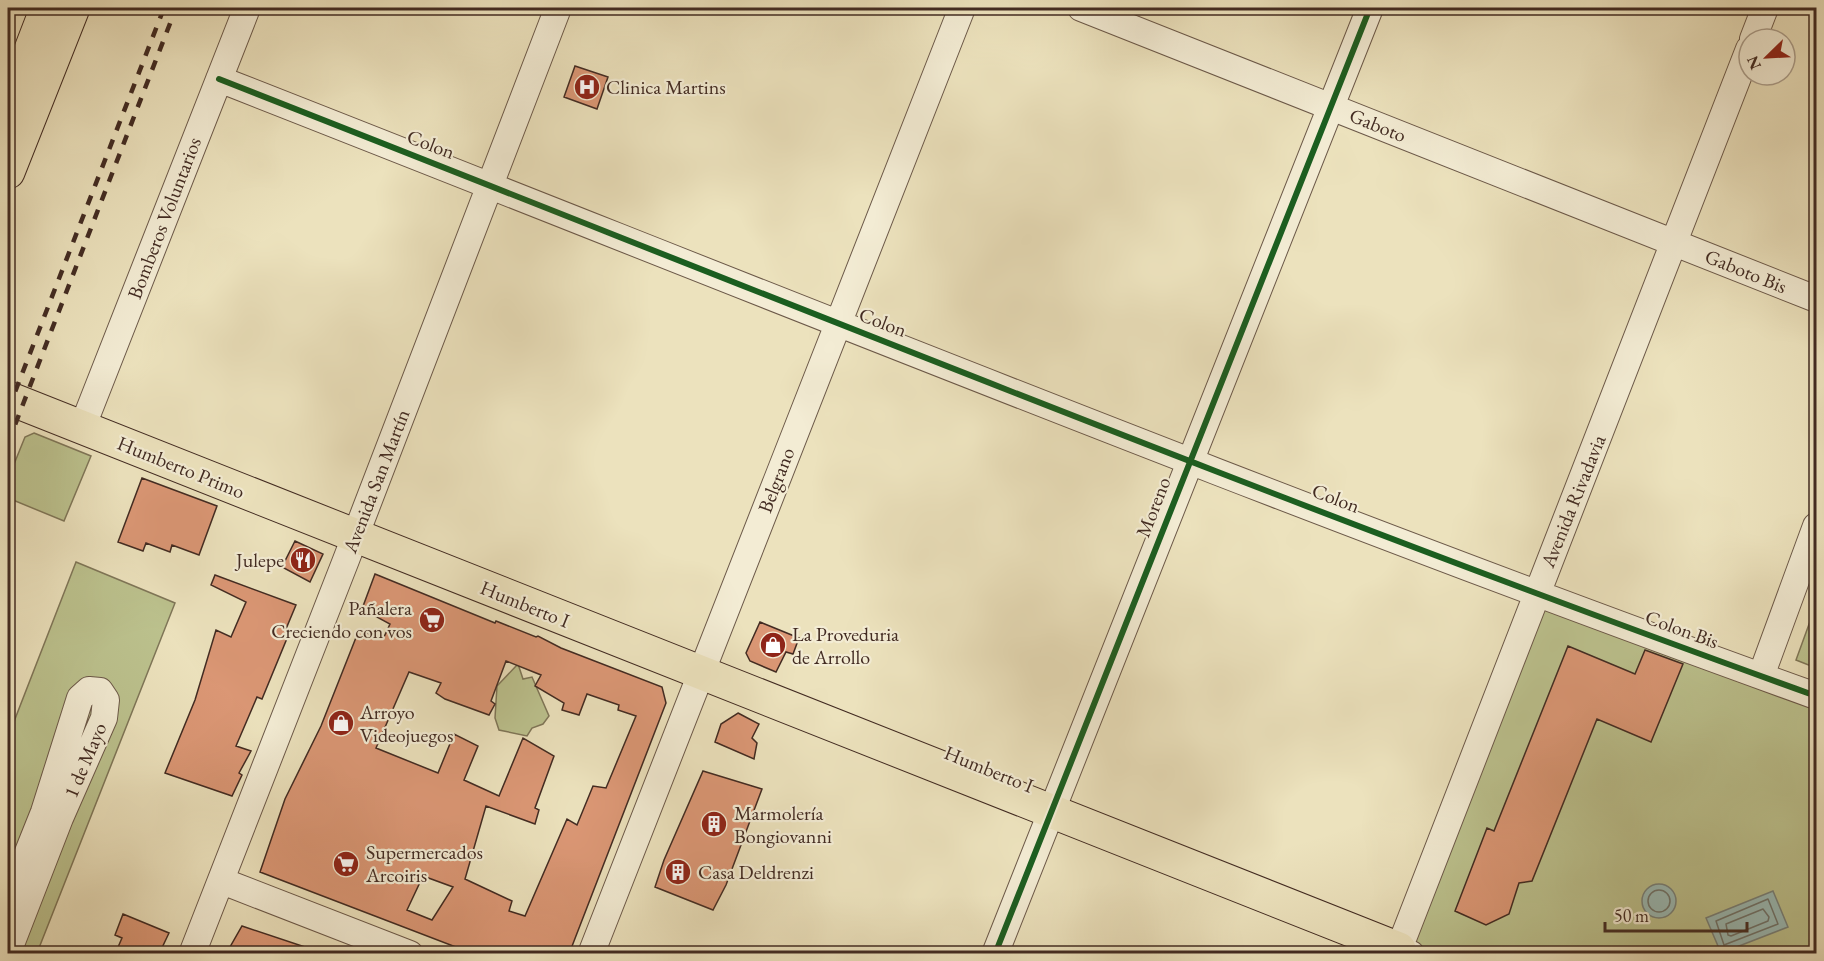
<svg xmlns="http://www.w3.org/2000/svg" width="1824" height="961" font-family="'EB Garamond',serif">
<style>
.green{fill:#bcc28e;stroke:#7f7658;stroke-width:1.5}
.water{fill:#9abcb8;stroke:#77827c;stroke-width:1.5}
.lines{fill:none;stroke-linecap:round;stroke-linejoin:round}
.shore{stroke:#6e746d;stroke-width:1.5}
.building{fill:#db9775;stroke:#422b22;stroke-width:1.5;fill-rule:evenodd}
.minor-casing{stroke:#6c5949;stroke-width:28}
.major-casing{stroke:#422b22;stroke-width:35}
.minor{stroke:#f3ecd4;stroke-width:26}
.major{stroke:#ece2bd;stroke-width:33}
.rail{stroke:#422b22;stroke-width:4.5;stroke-dasharray:10 10;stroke-linecap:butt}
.cycleway-casing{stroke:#f3ecd4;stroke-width:10}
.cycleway{stroke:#1b5e20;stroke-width:6}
.labels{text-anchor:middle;stroke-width:4.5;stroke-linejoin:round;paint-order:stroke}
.poi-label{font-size:20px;fill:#422b22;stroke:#f3ecd4;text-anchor:start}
.street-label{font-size:20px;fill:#422b22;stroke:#f3ecd4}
</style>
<rect width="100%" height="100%" fill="#ece2bd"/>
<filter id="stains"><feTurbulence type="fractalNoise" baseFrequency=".00333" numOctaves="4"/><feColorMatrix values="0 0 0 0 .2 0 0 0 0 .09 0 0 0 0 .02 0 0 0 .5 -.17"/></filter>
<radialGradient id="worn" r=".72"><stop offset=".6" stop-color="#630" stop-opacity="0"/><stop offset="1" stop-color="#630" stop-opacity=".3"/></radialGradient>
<path class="green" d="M34,433L91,456L64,521L8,498V479L25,437Z
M76,562L175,603L37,953H8V737Z
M1537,593L1816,696V953L1411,954Z
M1816,605V668L1796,660Z
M518,664L523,679L532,677L549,716L543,724L532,728L527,736L499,730L495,718L497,686Z"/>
<path class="water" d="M1642 901a17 17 0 1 1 34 0a17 17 0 1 1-34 0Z
M1773,891L1788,927L1721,953L1706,918Z"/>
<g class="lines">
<path class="shore" d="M1648 901a11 11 0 1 1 22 0a11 11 0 1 1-22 0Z
M1768,899L1778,924L1724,945L1716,921Z
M1763,909L1769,917L1768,921L1731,936L1728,935L1726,924Z"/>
</g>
<path class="building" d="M575,66L608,77L597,109L564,97Z
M142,478L217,506L199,555L172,545L170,552L146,543L143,551L118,542Z
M295,541L323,554L310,582L282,567Z
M375,574L495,623L496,621L536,637L538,636L561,648L662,687L666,703L569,954H474L260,872L285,799L321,726L359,630L383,639L390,624L362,609ZM506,661L541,675L535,686L564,703L562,710L579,715L587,694L619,705L618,710L636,716L606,788L593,786L577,825L567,819L525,916L509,911L512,901L465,879L486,806L535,824L539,810L535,808L554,756L523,738L499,796L464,780L478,746L454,734L438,773L376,748L409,672L441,683L436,693L445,699L489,715L495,704L491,701ZM423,876L453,887L432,920L407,910Z
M215,575L296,605L286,629L290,631L262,699L257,697L236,746L251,751L239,773L242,775L232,796L165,773L195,700L216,630L231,637L246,602L211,585Z
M760,622L799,638L793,654L786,652L776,672L750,661L746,653Z
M1568,646L1635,674L1645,650L1683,664L1651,742L1597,719L1532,881L1519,883L1509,914L1486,925L1455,911L1487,828L1494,831Z
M738,713L759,724L752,738L757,743L754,759L715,742L721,724Z
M703,771L762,789L726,885L713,910L655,887L664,860Z
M123,914L169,933L159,954H115L122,938L115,935Z
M242,926L317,951L316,954H226Z"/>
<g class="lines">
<g class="minor-casing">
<path id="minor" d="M1081,8L1816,299
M1753,39L1765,8
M219,79C750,287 1279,503 1816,696
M82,428L247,8
M1761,676L1816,526
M222,881L410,954
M8,902L44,812L80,698L89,690L100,691L106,700L104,718L60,818L8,952
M192,954L346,560L558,8
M591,954L962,8
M995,954L1370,8
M1411,954L1399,949L1749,49"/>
</g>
<g class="major-casing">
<path id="major" d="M8,109L47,8
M8,172L73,8
M8,398L1399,949L1397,954"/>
</g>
<use href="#minor" class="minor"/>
<use href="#major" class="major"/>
<path class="rail" d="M8,410L164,8
M8,443L176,8"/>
<g class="cycleway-casing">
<path id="cycleway" d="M219,79C750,287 1279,503 1816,696
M995,954L1370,8"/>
</g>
<use href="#cycleway" class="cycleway"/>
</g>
<defs>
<g id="hospital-disc" transform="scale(1.35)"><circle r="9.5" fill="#8f2418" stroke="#f3ecd4"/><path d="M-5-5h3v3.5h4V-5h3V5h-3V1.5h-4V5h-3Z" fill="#fff"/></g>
<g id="restaurant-disc" transform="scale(1.35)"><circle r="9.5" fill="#8f2418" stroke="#f3ecd4"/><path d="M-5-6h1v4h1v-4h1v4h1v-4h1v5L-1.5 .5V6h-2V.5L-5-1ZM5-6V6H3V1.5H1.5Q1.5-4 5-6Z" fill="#fff"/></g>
<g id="supermarket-disc" transform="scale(1.35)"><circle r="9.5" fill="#8f2418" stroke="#f3ecd4"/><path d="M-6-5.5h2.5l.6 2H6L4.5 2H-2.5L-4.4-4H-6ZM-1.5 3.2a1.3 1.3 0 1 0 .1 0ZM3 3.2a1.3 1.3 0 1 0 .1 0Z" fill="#fff"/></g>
<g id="shop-disc" transform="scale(1.35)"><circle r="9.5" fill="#8f2418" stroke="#f3ecd4"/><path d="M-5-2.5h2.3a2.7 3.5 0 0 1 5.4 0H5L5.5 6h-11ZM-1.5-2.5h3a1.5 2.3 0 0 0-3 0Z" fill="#fff"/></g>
<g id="building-disc" transform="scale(1.35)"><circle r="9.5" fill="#8f2418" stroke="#f3ecd4"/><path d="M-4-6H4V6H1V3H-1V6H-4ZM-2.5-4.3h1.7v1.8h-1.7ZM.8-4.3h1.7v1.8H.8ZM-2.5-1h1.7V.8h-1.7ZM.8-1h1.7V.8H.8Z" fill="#fff"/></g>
</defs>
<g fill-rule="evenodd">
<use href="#hospital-disc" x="587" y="87"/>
<use href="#restaurant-disc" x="303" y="560"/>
<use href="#supermarket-disc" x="432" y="620"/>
<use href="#shop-disc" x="773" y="645"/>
<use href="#shop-disc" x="341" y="723"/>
<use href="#building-disc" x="714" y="824"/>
<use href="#supermarket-disc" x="346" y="864"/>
<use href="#building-disc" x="678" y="872"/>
</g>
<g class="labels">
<g class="poi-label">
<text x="606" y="94">Clinica Martins</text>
<text x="284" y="567" text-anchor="end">Julepe</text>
<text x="412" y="615" text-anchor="end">Pañalera<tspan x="412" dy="23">Creciendo con vos</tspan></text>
<text x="792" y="641">La Proveduria<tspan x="792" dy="23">de Arrollo</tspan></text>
<text x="360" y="719">Arroyo<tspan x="360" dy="23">Videojuegos</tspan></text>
<text x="734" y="820">Marmolería<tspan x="734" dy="23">Bongiovanni</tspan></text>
<text x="366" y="859">Supermercados<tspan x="366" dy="23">Arcoiris</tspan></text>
<text x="698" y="879">Casa Deldrenzi</text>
</g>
<g class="street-label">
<text transform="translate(1378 125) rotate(22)" y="7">Gaboto</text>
<text transform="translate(431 144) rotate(21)" y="7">Colon</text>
<text transform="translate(164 218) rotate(-69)" y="7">Bomberos Voluntarios</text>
<text transform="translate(1746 271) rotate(22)" y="7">Gaboto Bis</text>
<text transform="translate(883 322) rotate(21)" y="7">Colon</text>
<text transform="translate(181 467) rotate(22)" y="7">Humberto Primo</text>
<text transform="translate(776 480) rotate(-69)" y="7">Belgrano</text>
<text transform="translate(376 481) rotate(-69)" y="7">Avenida San Martín</text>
<text transform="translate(1336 498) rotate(21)" y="7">Colon</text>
<text transform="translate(1573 501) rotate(-68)" y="7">Avenida Rivadavia</text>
<text transform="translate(1153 507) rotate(-69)" y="7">Moreno</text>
<text transform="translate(525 604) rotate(22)" y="7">Humberto I</text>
<text transform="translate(1682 629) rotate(20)" y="7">Colon Bis</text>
<text transform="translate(85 760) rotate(-67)" y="7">1 de Mayo</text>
<text transform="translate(989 769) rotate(22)" y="7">Humberto I</text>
</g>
</g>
<rect width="1824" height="961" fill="none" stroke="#ece2bd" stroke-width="30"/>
<rect x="9" y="9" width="1806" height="943" fill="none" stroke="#422b22" stroke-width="3"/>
<rect x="15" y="15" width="1794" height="931" fill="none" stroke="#422b22" stroke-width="1.5"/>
<g transform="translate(1767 57) rotate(246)"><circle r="28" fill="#f3ecd4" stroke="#ac9f8d" stroke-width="1.5"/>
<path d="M0-4.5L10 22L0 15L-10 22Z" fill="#8f2418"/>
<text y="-9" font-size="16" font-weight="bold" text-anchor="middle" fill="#422b22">N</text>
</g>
<path d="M1605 922v9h142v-9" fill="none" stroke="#422b22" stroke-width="3"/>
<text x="1614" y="922" font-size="18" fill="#422b22" stroke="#f3ecd4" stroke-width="4.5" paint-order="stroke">50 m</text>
<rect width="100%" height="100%" filter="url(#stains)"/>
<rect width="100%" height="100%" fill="url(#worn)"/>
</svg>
